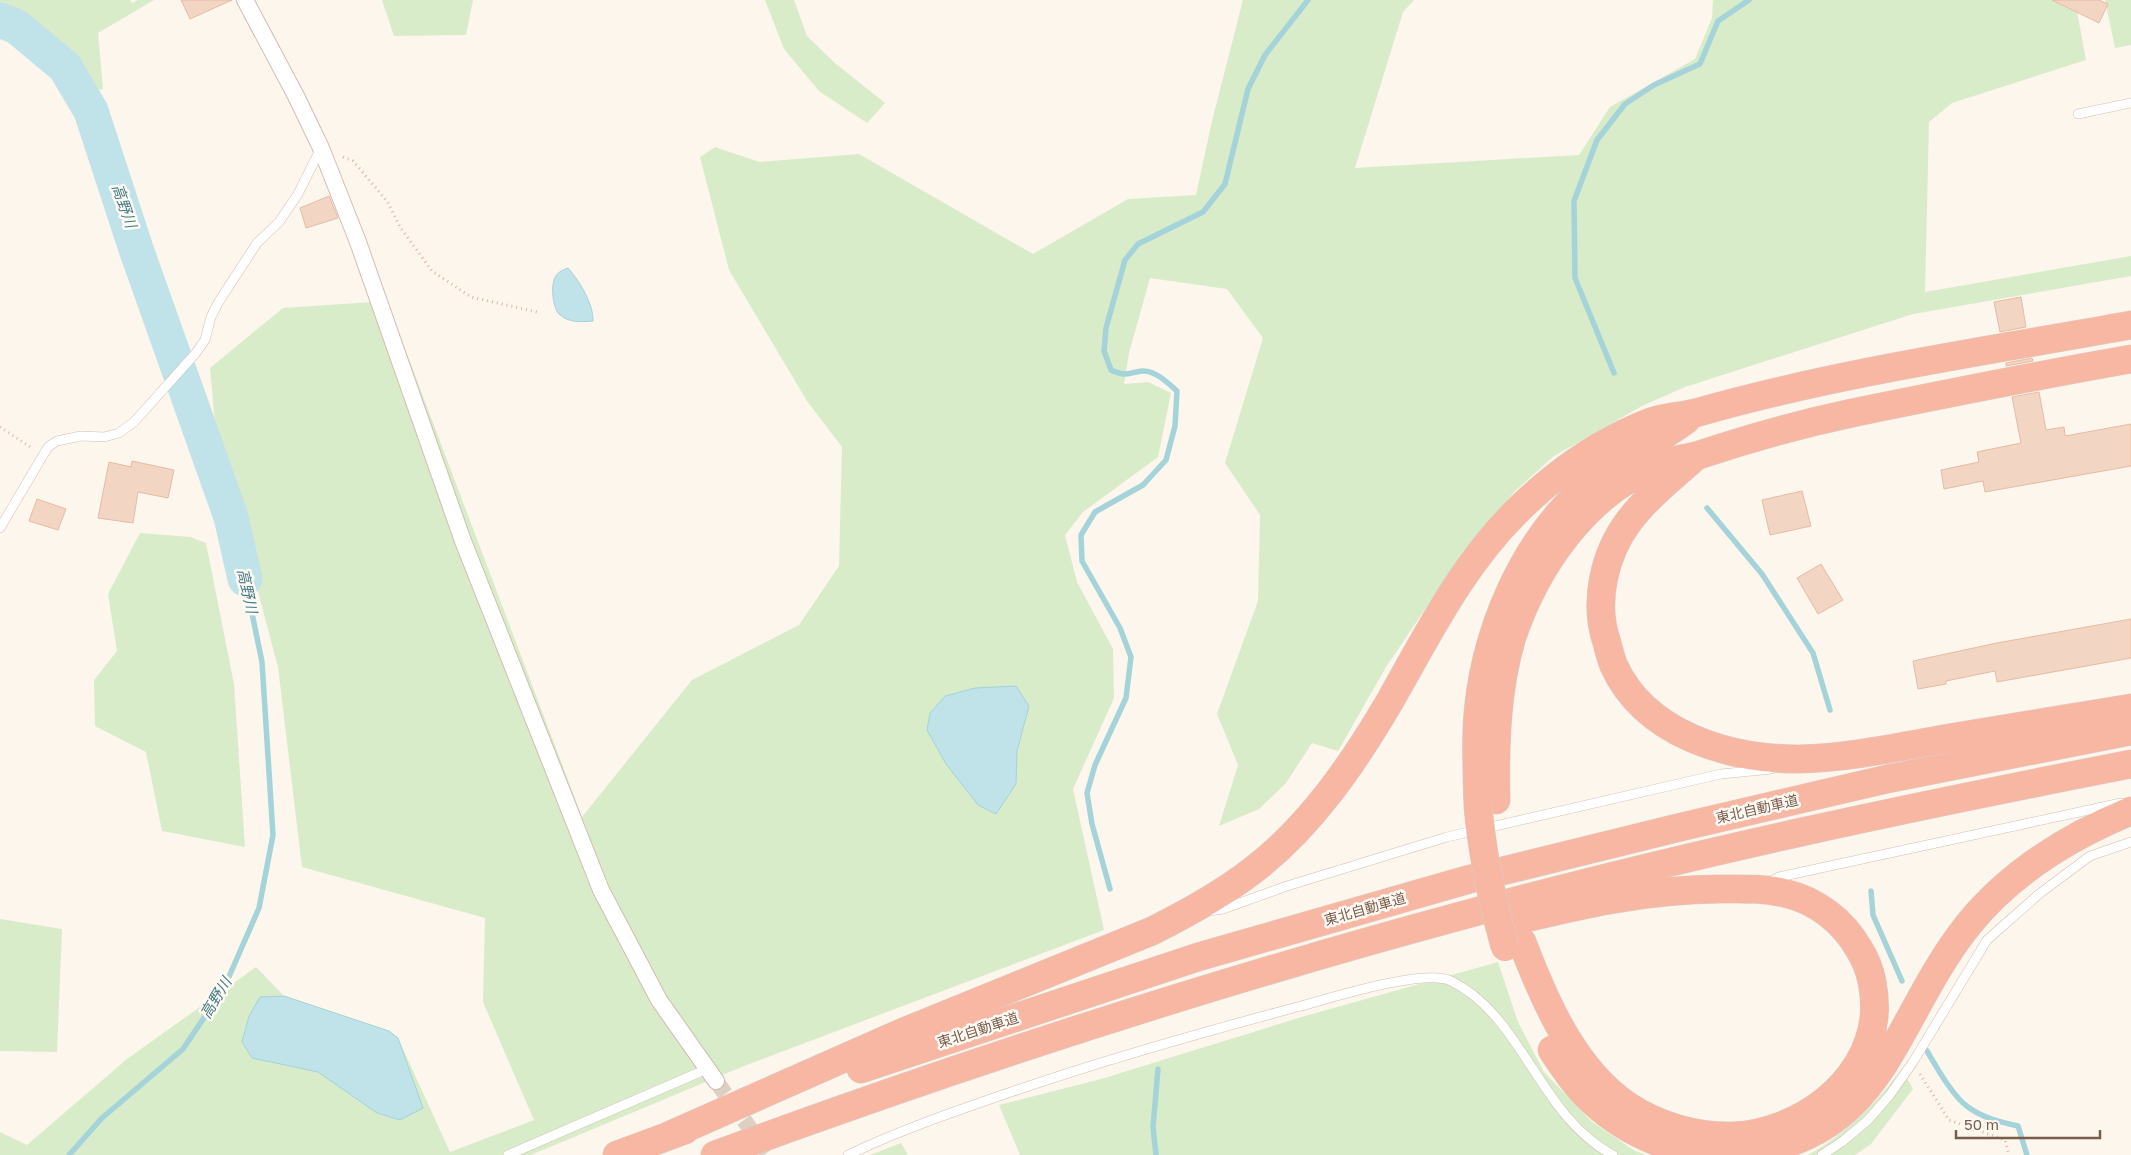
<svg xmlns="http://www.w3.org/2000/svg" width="2131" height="1155" font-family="'Golos Text','Noto Sans JP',sans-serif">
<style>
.green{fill:#d8ecc9}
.water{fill:#bfe3e8;stroke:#a5d3da}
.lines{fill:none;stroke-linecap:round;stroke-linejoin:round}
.stream{stroke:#a5d3da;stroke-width:5.5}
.river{stroke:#bfe3e8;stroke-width:35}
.building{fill:#f3d5c3;stroke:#e6bba3}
.street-tunnel{stroke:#dcd0c4;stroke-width:16;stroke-dasharray:16 8;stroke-linecap:butt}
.lane-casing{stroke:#d1beb0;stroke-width:10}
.street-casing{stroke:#d1beb0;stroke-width:18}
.highway-casing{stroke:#dad1cd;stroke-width:29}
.path{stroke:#d9b8a5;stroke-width:3;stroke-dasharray:1 4;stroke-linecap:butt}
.lane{stroke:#fff;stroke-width:9}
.street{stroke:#fff;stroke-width:16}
.highway{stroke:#f7b7a3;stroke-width:28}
.highway-bridge-casing{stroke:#dad1cd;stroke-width:29;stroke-linecap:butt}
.highway-bridge{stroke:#f7b7a3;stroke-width:28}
.labels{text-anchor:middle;stroke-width:5;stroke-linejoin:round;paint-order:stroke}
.street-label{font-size:14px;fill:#7a5c4d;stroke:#fffaf3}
.water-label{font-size:15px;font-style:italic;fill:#437c86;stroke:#fffaf3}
</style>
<rect width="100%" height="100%" fill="#fdf6ec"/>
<path class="green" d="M0,0H130L132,3L138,0H154L98,33L103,89L89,91L74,67L41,34L0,13Z
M382,0H473L466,35L394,36Z
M765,0H794L807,36L836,64L885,103L867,123L819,91L784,49Z
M1243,0H1414L1403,12L1355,168L1579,155L1610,107L1695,59L1712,18L1713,0H2075L2086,60L1952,103L1929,122L1925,292L2131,256V276L1913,314L1685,387L1642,406L1554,456L1515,491L1459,559L1386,667L1338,751L1312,743L1286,783L1259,809L1219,826L1238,765L1217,714L1258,601L1260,515L1225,463L1263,338L1227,289L1150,278L1129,353L1124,384L1148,382L1171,393L1158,457L1083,512L1065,535L1077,582L1113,649L1114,698L1073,789L1104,930L744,1066L531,1155H0V1132L27,1145L127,1059L256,967L284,996L389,1031L398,1038L450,1152L534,1120L483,1002L485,918L302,867L278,667L216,434L210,368L283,308L387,301L582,817L692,680L799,625L839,566L842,447L807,401L729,270L700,157L715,147L760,162L859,154L1033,254L1128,199L1196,195L1212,121Z
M2105,0H2131V45L2115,48Z
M140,533L190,537L206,543L234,684L245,847L162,831L146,752L95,726L94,680L117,651L108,594Z
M0,919L62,929L57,1052L0,1051Z
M1498,962L1518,1022L1544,1072L1592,1122L1635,1151L1647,1155H1020L999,1105L1101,1079L1305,1016Z
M1902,1069L1913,1089L1871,1144L1855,1155H1808C1846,1134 1876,1103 1902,1069Z
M901,1143L908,1155H870Z"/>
<path class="water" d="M568,268C579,280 594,305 593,321C581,322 568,323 559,314C553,308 551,288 554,280C556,273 562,270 568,268Z
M1016,686L1029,706L1017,751L1016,784L996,814L978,805L946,764L927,730L930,713L945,696L975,688Z
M284,996L389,1031L398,1038L423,1108L400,1120L377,1113L318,1072L252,1058L242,1042L249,1016L260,997Z"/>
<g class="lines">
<path class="stream" d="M1614,373L1575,278L1574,201L1597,140L1625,104L1654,85L1700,64L1718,21L1749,0
M1707,508L1762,574L1813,653L1830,710
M1110,889L1092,824L1087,793L1095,765L1126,698L1131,657L1120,628L1082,561L1081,535L1095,512L1143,485L1166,460L1175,426L1177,391C1168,383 1155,370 1142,371C1127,373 1127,377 1111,370L1104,351L1106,328L1125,260L1138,244L1203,212L1225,184L1248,89L1265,55L1308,0
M1871,891L1873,915L1902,981
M1927,1051C1936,1066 1953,1097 1968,1107C1983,1118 2000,1122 2018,1126L2027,1155
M69,1155L102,1118L183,1049L224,988L259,908L273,835L262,662L245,579
M1156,1155L1153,1127L1158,1069"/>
<path class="river" d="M0,20L17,27L65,67L91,111L136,249L231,517L245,579"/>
</g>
<path class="building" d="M181,0H232L190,19Z
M2052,0H2099L2108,4L2099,23Z
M329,196L338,218L306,228L300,208Z
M2021,297L2026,327L2000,332L1994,302Z
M2032,358L2033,361L2006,366V363Z
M2039,392L2046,430L2064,427L2065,436L2131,424V466L1985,492L1983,481L1944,489L1941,470L1979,462L1977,452L2021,443L2012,397Z
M132,461L174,470L168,498L138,492L133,523L98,518L109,462L131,467Z
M1802,491L1811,526L1770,535L1762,500Z
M37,499L66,509L58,530L29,521Z
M1821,564L1843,600L1818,614L1797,578Z
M2131,619V658L1997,682L1995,671L1946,681V684L1918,689L1913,661L1997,643Z"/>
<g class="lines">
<path class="street-tunnel" d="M716,1081L769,1155"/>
<g class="lane-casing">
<path id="lane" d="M2078,114L2131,103
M0,528L48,447L57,441L81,436L104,437L119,433L134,422L195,354L205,340L211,317L218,303L257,243L279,222L298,194L321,148
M1768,883L1779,877L2121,803
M1209,911L1223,909L1287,886L1447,837L1721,774L1772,769
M508,1155L707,1069
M848,1155C900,1130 956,1111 1011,1092C1107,1059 1203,1032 1301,1006C1331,998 1425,968 1451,981C1523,1016 1539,1116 1613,1155
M1822,1155L1843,1141L1867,1121L1889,1096L1913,1062L1987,940L2039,894L2090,856L2131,842"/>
</g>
<g class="street-casing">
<path id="street" d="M245,0L296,96L321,148L358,242L463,541L601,890L659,1000L716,1081"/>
</g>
<g class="highway-casing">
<path id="highway" d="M1695,457C1673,477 1647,497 1629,521C1604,554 1593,603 1607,643C1609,651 1611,659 1614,666C1645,734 1728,759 1798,759C1848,758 1899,747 1949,738C2009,728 2070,718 2131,708
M1496,800C1495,746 1496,690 1512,637C1536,566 1587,491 1660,464C1672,459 1686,459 1699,455C1750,438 1800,424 1852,413C1945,394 2038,375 2131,359
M1478,806C1477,779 1476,753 1477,726C1482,636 1522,538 1594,480C1623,457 1656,442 1686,420
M1502,924C1575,906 1646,889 1721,889C1743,889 1763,888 1784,893C1816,900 1843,921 1859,949C1872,969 1876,995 1874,1018C1866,1085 1798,1133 1733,1136C1697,1137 1658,1126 1628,1106C1574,1070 1544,1000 1522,942
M1552,1050C1562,1065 1572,1081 1585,1094C1621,1131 1670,1153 1722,1155
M861,1069L1198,957L1470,879L1681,827L1887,779L2131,731
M668,1136L901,1033L1152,931C1186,914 1221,895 1252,871C1310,827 1353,764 1390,701C1427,636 1461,567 1515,513C1546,482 1584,453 1623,434C1634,429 1646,423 1657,420C1671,416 1685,416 1699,412C1840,372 1987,351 2131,325
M617,1155L685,1130
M715,1155C965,1063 1218,981 1475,912C1691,853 1911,807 2131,764
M1734,1155C1887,1139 1889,1025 1968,925C2010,873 2070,836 2131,811"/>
</g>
<path class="path" d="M343,157L353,161L387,201L400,227L432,271L471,297L537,312
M0,427L32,448
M1920,1074L1949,1120L2005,1140L2009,1155"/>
<use href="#lane" class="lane"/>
<use href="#street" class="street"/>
<use href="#highway" class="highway"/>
<g class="highway-bridge-casing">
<path id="highway-bridge" d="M1478,806C1482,854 1492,900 1505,947"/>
</g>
<use href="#highway-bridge" class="highway-bridge"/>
</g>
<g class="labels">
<g class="street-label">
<text transform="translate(1757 809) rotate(-13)" y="5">東北自動車道</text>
<text transform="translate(1365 909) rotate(-16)" y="5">東北自動車道</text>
<text transform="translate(978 1030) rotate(-18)" y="5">東北自動車道</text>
</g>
<g class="water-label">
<text transform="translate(124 206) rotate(71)" y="5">高野川</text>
<text transform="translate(247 591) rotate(78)" y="5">高野川</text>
<text transform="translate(216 998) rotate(-59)" y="5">高野川</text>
</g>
</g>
<path d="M1956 1130v8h144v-8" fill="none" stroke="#7a5c4d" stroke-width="2.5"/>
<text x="1964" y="1130" font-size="15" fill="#7a5c4d" stroke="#fffaf3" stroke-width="4" paint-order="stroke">50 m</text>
</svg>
